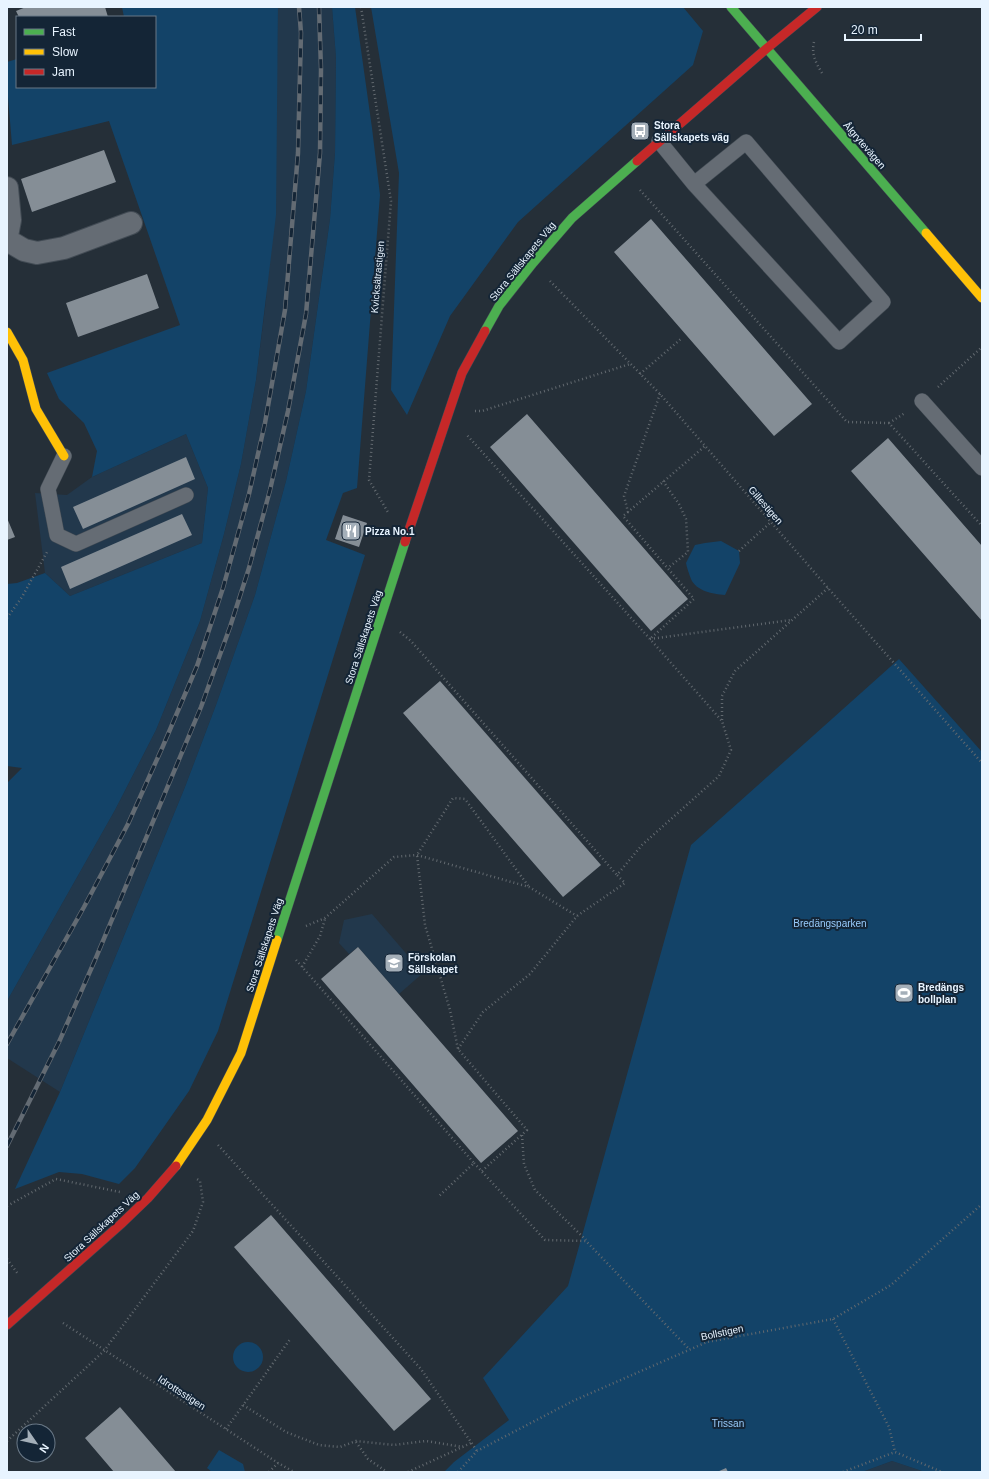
<svg xmlns="http://www.w3.org/2000/svg" width="989" height="1479" font-family="Arial,sans-serif">
<style>
.built{fill:#22384c}
.green{fill:#134368}
.building{fill:#858e96}
.lines{fill:none;stroke-linecap:round;stroke-linejoin:round}
.lane-casing{stroke:#424b54;stroke-width:16}
.street-casing{stroke:#424b54;stroke-width:24}
.fast-casing{stroke:#424b54;stroke-width:10}
.slow-casing{stroke:#424b54;stroke-width:10}
.jam-casing{stroke:#424b54;stroke-width:10}
.path{stroke:#62696f;stroke-width:2.5;stroke-dasharray:1 3;stroke-linecap:butt}
.lane{stroke:#656c74;stroke-width:15}
.street{stroke:#656c74;stroke-width:22}
.fast{stroke:#4caf50;stroke-width:9}
.slow{stroke:#ffc107;stroke-width:9}
.jam{stroke:#c62828;stroke-width:9}
.rail-casing{stroke:#636b73;stroke-width:4.5}
.rail{stroke:#142536;stroke-width:3;stroke-dasharray:9;stroke-linecap:butt}
.labels{text-anchor:middle;stroke-width:4;stroke-linejoin:round;paint-order:stroke}
.poi-label{font-size:10px;font-weight:bold;fill:#e8f4ff;stroke:#142536;text-anchor:start}
.street-label{font-size:10px;fill:#e8f4ff;stroke:#142536}
.park-label{font-size:10px;fill:#98cbfc;stroke:#142536}
</style>
<rect width="100%" height="100%" fill="#252f38"/>
<path class="built" d="M278,7H332L336,58L335,153L330,219L306,391L286,481L255,595L216,705L185,787L60,1092L7,1058V1001L115,810L156,730L200,621L224,534L241,464L256,380L266,300L277,65Z
M186,434L208,488L202,543L70,596L45,573L35,493L67,495L92,477Z
M372,914L423,973L399,994L358,947L349,954L339,943L344,920Z
M892,1461L925,1472H862Z"/>
<path class="green" d="M122,7H278L276,215L256,380L241,464L224,534L200,621L156,730L115,810L7,1001V783L22,768L7,766V584L17,583L45,573L70,596L202,543L208,488L186,434L92,477L97,451L84,423L59,399L47,373L180,325L109,121L12,145L7,85V62L17,59V87H155V17H124Z
M332,7H355L372,128L380,195L357,488L343,493L326,540L365,555L218,1031L189,1091L135,1168L119,1184L82,1174L59,1172L15,1189L60,1092L185,787L216,705L255,595L286,481L306,391L330,219L335,153L336,58Z
M371,7H683L703,31L693,65L518,222L450,316L407,415L391,390L399,173Z
M721,541L739,551L740,563L725,595C713,594 696,591 691,579C689,574 687,568 686,563L695,545L705,543Z
M899,659L982,752V1472H925L892,1461L862,1472H444L454,1462L509,1420L483,1378L568,1286L691,845Z
M233 1357a15 15 0 1 1 30 0a15 15 0 1 1-30 0Z
M219,1450L243,1464L245,1472H212L207,1468Z"/>
<path class="building" d="M26,7H105L108,17H19L16,11Z
M104,150L116,182L32,212L21,179Z
M651,219L812,404L774,436L614,252Z
M147,274L159,308L78,337L66,303Z
M527,414L688,599L651,631L490,447Z
M888,438L982,546V621L851,471Z
M186,457L195,479L83,529L73,507Z
M182,514L192,535L70,589L61,567Z
M343,515L367,523L359,547L335,539Z
M7,518L15,537L7,540Z
M440,681L601,865L563,897L403,713Z
M358,947L518,1131L481,1163L321,979Z
M271,1215L431,1399L394,1431L234,1247Z
M120,1407L176,1472H114L85,1438Z
M726,1468L728,1472H717Z"/>
<g class="lines">
<g class="lane-casing">
<path id="lane" d="M659,141L694,184L839,342L883,302L746,142L694,184
M922,401L982,468
M64,456L48,489L57,535L76,544L186,495"/>
</g>
<g class="street-casing">
<path id="street" d="M7,188L10,220L7,236
M7,240L24,250L37,253L64,248L131,223"/>
</g>
<g class="fast-casing">
<path id="fast" d="M731,7L926,233
M485,331L499,306L533,263L572,218L637,161
M277,940L405,542"/>
</g>
<g class="slow-casing">
<path id="slow" d="M926,233L982,298
M7,332L23,360L36,409L64,456
M176,1166L207,1120L241,1053L277,940"/>
</g>
<g class="jam-casing">
<path id="jam" d="M637,161L766,49L817,7
M405,542L462,373L485,331
M7,1325L121,1224L148,1198L176,1166"/>
</g>
<path class="path" d="M361,7L391,201L369,480L389,514
M814,42C811,54 816,63 822,73
M640,190L847,422L889,423L982,526
M550,281L660,394L828,588L982,763
M640,374L682,338
M938,387L982,347
M660,394L624,496L628,512L705,446
M475,411H482L630,364
M889,423L905,413
M663,481L679,504L686,519L688,552L668,568
M628,512L623,516L694,599L650,639
M739,551L771,522
M7,618L22,597L47,552
M400,632L411,641L617,875
M650,639L791,620
M722,720V696L735,671L828,588
M306,926L325,918L394,857L417,855L529,887L577,916
M296,960L474,1163L438,1197
M302,967L320,936L325,919
M458,1049L483,1012L530,974L577,916L625,883L617,875L642,845L719,776L731,750L722,721L650,639L466,434
M522,1135L524,1164L535,1190L586,1240
M218,1145L421,1369L477,1451
M474,1163L545,1240L586,1241L689,1349
M482,1171L527,1130L458,1049L450,1010L425,925L417,855L453,798L465,799L529,887
M7,1206L56,1179L120,1192
M7,1259L18,1274
M833,1319L889,1427L895,1452
M63,1323L278,1463L294,1472
M243,1405L286,1432L319,1445L340,1447L356,1441L394,1445L426,1441L463,1447
M226,1429L291,1338
M7,1441L104,1351L193,1231L203,1202L200,1181L197,1179
M356,1442L368,1459L387,1472
M269,1472L278,1463
M408,1472L471,1443
M458,1472L477,1451L573,1401L707,1342L833,1319L891,1285L982,1204
M843,1472L895,1452L942,1472"/>
<use href="#lane" class="lane"/>
<use href="#street" class="street"/>
<use href="#fast" class="fast"/>
<use href="#slow" class="slow"/>
<use href="#jam" class="jam"/>
<g class="rail-casing">
<path id="rail" d="M7,1044L84,907L128,824L163,746L197,666L223,588L249,494L265,423L285,310L298,153L301,33L299,7
M7,1146L59,1042L95,960L201,707L230,627L249,568L270,490L288,411L306,314L320,153L321,69L319,7"/>
</g>
<use href="#rail" class="rail"/>
</g>
<defs>
<g id="bus-square" transform="scale(1)"><rect x="-9" y="-9" width="18" height="18" rx="4" fill="#a4afb9" stroke="#142536"/><path d="M-5-6H5V4H4V6H2V4H-2V6H-4V4H-5ZM-3.5-4V0h7V-4ZM-3.5 1.2v1.5H-2V1.2ZM2 1.2v1.5H3.5V1.2Z" fill="#fff"/></g>
<g id="restaurant-square" transform="scale(1)"><rect x="-9" y="-9" width="18" height="18" rx="4" fill="#a4afb9" stroke="#142536"/><path d="M-5-6h1v4h1v-4h1v4h1v-4h1v5L-1.5 .5V6h-2V.5L-5-1ZM5-6V6H3V1.5H1.5Q1.5-4 5-6Z" fill="#fff"/></g>
<g id="school-square" transform="scale(1)"><rect x="-9" y="-9" width="18" height="18" rx="4" fill="#a4afb9" stroke="#142536"/><path d="M0-5L7-2L0 1L-7-2ZM-4 1L0 2.5L4 1V4Q0 6-4 4Z" fill="#fff"/></g>
<g id="stadium-square" transform="scale(1)"><rect x="-9" y="-9" width="18" height="18" rx="4" fill="#a4afb9" stroke="#142536"/><path d="M0-5a6.5 5 0 1 0 0 10a6.5 5 0 1 0 0-10ZM-3.5-1.8h7v3.6h-7Z" fill="#fff"/></g>
</defs>
<g fill-rule="evenodd">
<use href="#bus-square" x="640" y="131"/>
<use href="#restaurant-square" x="351" y="531"/>
<use href="#school-square" x="394" y="963"/>
<use href="#stadium-square" x="904" y="993"/>
</g>
<g class="labels">
<g class="poi-label">
<text x="654" y="129">Stora<tspan x="654" dy="12">Sällskapets väg</tspan></text>
<text x="365" y="535">Pizza No.1</text>
<text x="408" y="961">Förskolan<tspan x="408" dy="12">Sällskapet</tspan></text>
<text x="918" y="991">Bredängs<tspan x="918" dy="12">bollplan</tspan></text>
</g>
<g class="street-label">
<text transform="translate(865 145) rotate(49)" y="4">Ålgrytevägen</text>
<text transform="translate(522 261) rotate(-51)" y="4">Stora Sällskapets Väg</text>
<text transform="translate(377 277) rotate(-85)" y="4">Kvicksätrastigen</text>
<text transform="translate(766 505) rotate(49)" y="4">Gillestigen</text>
<text transform="translate(363 637) rotate(-72)" y="4">Stora Sällskapets Väg</text>
<text transform="translate(264 945) rotate(-72)" y="4">Stora Sällskapets Väg</text>
<text transform="translate(101 1226) rotate(-43)" y="4">Stora Sällskapets Väg</text>
<text transform="translate(722 1332) rotate(-12)" y="4">Bollstigen</text>
<text transform="translate(182 1392) rotate(33)" y="4">Idrottsstigen</text>
</g>
<g class="park-label">
<text x="830" y="927">Bredängsparken</text>
<text x="728" y="1427">Trissan</text>
</g>
</g>
<rect width="989" height="1479" fill="none" stroke="#e8f4ff" stroke-width="16"/>
<rect x="16" y="16" width="140" height="72" fill="#142536" stroke="#697886"/>
<rect x="24" y="29" width="20" height="6" fill="#4caf50" stroke="#697886"/>
<text x="52" y="36" font-size="12" fill="#e8f4ff">Fast</text>
<rect x="24" y="49" width="20" height="6" fill="#ffc107" stroke="#697886"/>
<text x="52" y="56" font-size="12" fill="#e8f4ff">Slow</text>
<rect x="24" y="69" width="20" height="6" fill="#c62828" stroke="#697886"/>
<text x="52" y="76" font-size="12" fill="#e8f4ff">Jam</text>
<g transform="translate(36 1443) rotate(124)"><circle r="19" fill="#142536" stroke="#697886"/>
<path d="M0-3L7 15L0 10L-7 15Z" fill="#a4afb9"/>
<text y="-6" font-size="11" font-weight="bold" text-anchor="middle" fill="#e8f4ff">N</text>
</g>
<path d="M845 34v6h76v-6" fill="none" stroke="#e8f4ff" stroke-width="2"/>
<text x="851" y="34" font-size="12" fill="#e8f4ff" stroke="#142536" stroke-width="3" paint-order="stroke">20 m</text>
</svg>
